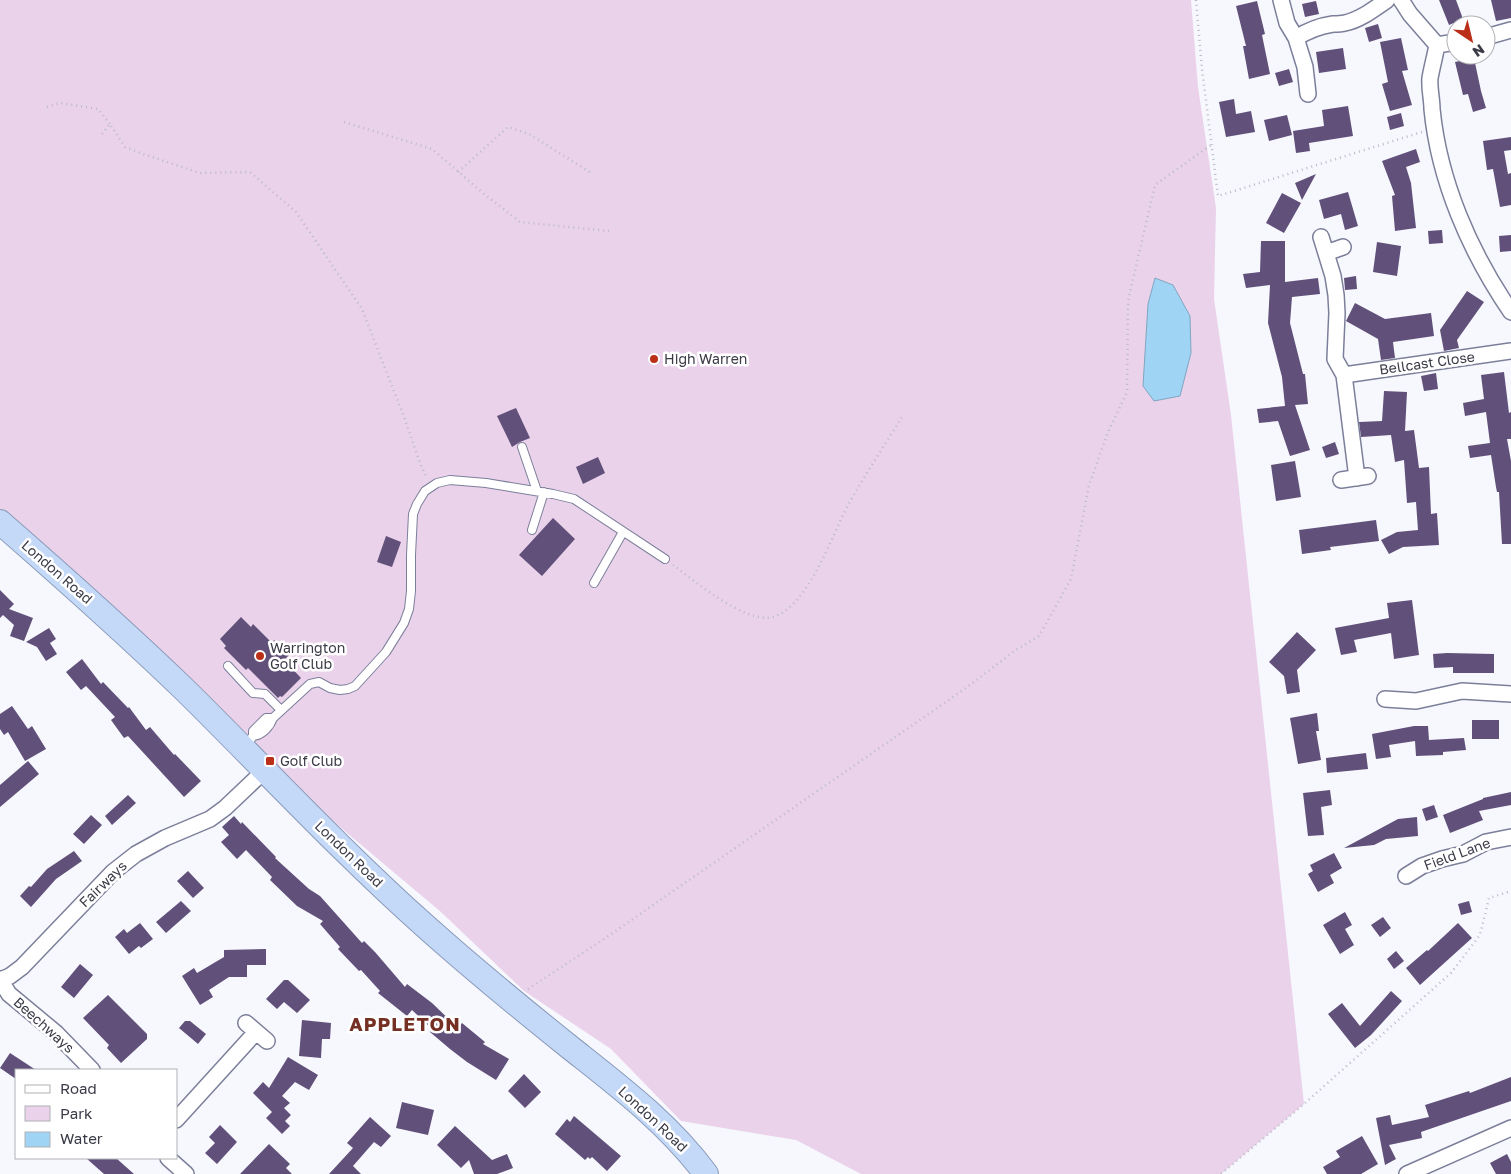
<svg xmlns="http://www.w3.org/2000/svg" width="1511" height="1174" font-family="'Golos Text',sans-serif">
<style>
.green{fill:#ead2eb}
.water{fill:#9fd4f4;stroke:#81a6c0}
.building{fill:#61507a}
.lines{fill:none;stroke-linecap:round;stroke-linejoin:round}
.service-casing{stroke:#7c7f9a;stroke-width:10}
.minor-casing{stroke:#7c7f9a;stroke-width:18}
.trunk-casing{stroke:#8a9bb9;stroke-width:26}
.path{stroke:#babbc3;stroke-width:2.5;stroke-dasharray:1 4;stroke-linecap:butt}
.service{stroke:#fff;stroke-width:8}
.minor{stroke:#fff;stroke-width:15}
.trunk{stroke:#c4d8f8;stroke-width:24}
.poi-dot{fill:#bb2f18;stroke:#fff;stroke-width:2}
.labels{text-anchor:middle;stroke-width:5;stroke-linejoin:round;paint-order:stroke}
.poi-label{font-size:14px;fill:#3a3b47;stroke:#fff;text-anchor:start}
.street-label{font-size:14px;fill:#3a3b47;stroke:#fff}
.district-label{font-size:19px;font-weight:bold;letter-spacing:1px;fill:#753024;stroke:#fff}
</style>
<rect width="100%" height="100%" fill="#f7f8fe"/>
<path class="green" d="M0,0H1191L1198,87L1216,208L1214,299L1231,415L1304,1104L1221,1174H861L796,1140L681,1121L611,1049L524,991L441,912L228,733L0,525Z"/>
<path class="water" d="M1155,278L1173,285L1190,316L1191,353L1180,396L1154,401L1143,386L1148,304Z"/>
<path class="building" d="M1439,0H1456L1463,19L1449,25Z
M1491,0H1511V18L1496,21Z
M1257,1L1265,34L1262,35L1270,74L1249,79L1243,46H1246L1236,6Z
M1316,1L1319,14L1305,17L1302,4Z
M1378,24L1382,38L1369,42L1365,28Z
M1401,38L1408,70L1402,71L1412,105L1390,111L1382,84L1388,82L1380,42Z
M1343,48L1346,69L1319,73L1316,52Z
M1474,58L1481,91L1486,108L1473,112L1468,94L1463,95L1455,62Z
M1289,69L1293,82L1279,86L1275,73Z
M1234,99L1236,114L1251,111L1255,132L1226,137L1219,102Z
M1348,106L1353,136L1309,143L1310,151L1296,153L1293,131L1324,126L1322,110Z
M1401,113L1404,126L1390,130L1387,117Z
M1287,115L1292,135L1269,141L1264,120Z
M1511,137V150L1504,151L1508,174L1511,173V205L1500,207L1493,169L1487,170L1483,141Z
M1416,149L1420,162L1406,167L1411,183L1416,228L1395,231L1392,196L1395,195L1382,161Z
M1316,174L1302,200L1295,183Z
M1348,192L1358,226L1345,230L1341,214L1324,219L1319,200Z
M1282,193L1301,203L1284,233L1266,223Z
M1442,230L1443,243L1429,244L1428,231Z
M1511,235V251L1500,252L1499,236Z
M1261,241H1285V282L1318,278L1320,294L1292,297L1290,323L1303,374H1305L1308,404L1295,405L1310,450L1290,456L1278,421L1259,423L1257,409L1285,406L1282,377L1268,323L1270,285L1246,288L1243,274L1260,272Z
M1377,242L1401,246L1397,276L1373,272Z
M1356,276L1357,289L1345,290L1344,278Z
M1467,291L1484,302L1457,340L1459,348L1444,351L1440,330Z
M1355,303L1385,319L1431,313L1434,336L1393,342L1395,358L1381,360L1378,339L1346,321Z
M1504,372L1509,413L1511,412V439H1507L1511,461V544H1502L1499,492H1497L1496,487L1491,455L1470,458L1468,446L1490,443L1486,412L1465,416L1463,403L1484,399L1481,375Z
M1436,373L1438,389L1424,391L1421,376Z
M1384,391L1407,392L1405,431L1414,430L1419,468L1429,467L1431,514L1437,513L1439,545L1403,547L1389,554L1381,540L1397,532L1418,530L1416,502L1407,503L1404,460L1395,462L1391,435L1361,437L1359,422L1382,421Z
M516,408L530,438L520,442L512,447L497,416Z
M1335,442L1339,454L1326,458L1322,447Z
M598,457L605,473L583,484L576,467Z
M1295,461L1301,497L1276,501L1271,465Z
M553,518L575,539L542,576L519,555Z
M1376,520L1379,541L1330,547L1331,550L1302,554L1299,530Z
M386,536L401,542L392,567L377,562Z
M0,590L14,604L9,609L33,618L24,641L10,636L14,625L3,615L0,618Z
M1412,600L1419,655L1394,659L1391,633L1354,640L1357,652L1341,655L1335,628L1389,618L1387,603Z
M241,617L251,627L253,624L272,643L274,640L289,655L284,660L301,678L282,697L280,696L278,698L248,668L246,670L224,648L226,646L220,639Z
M49,628L56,639L50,643L57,654L46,661L37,647L26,642Z
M1297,632L1316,650L1297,670L1300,692L1287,694L1284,676L1269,662Z
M1447,653L1494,654V673H1453V667L1434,668L1433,654Z
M82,659L101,684L103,682L128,708L129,707L146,730L150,727L174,755L175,754L201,781L184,797L128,736L124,738L111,720L115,717L86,686L81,690L66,672Z
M12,706L28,729L32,726L46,749L25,761L8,732L4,735L0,729V714Z
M1317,713L1319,731H1316L1321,760L1298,764L1290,718Z
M1472,720H1499V739H1472Z
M1414,726H1428L1429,740L1464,738L1466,750L1443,752V755L1416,756L1415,741L1389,745L1391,757L1376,759L1372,734Z
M1366,753L1368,769L1327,773L1326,758Z
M28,761L39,774L0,807V785Z
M1330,790L1332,805L1321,807L1324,835L1308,836L1303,793Z
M1511,792V805L1479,811L1483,820L1450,833L1443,815L1483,799V798Z
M128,795L136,803L112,825L105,816Z
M1434,805L1438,817L1426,821L1422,809Z
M91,815L102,825L84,844L73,834Z
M234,816L241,824L242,822L276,857L275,858L309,889L320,896L362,943L364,941L375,952L405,987L407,984L432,1003L458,1028L462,1023L485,1042L483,1044L509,1059L496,1080L467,1062L450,1049L430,1032L432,1029L412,1010L407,1016L378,993L380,991L361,970L359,971L338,949L340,947L320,924L323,921L297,906L270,880L272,877L246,850L237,859L221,842L229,835L222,827Z
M1417,817L1418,836L1386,839L1374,845L1344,848L1398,819Z
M74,851L82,861L56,879L31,907L20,896L29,886L31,887L47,869Z
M1334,853L1342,868L1330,875L1334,883L1318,892L1308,874L1313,871L1310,865Z
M188,871L204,888L193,898L177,881Z
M181,901L191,911L166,933L156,922Z
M1469,901L1472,912L1461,915L1458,904Z
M1345,912L1352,925L1345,929L1354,945L1340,954L1323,925Z
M1383,917L1391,928L1380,937L1371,925Z
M140,923L153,939L141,948L139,946L129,954L115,937L124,929L127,933Z
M1458,923L1472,938L1420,985L1406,968L1427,950L1428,951Z
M266,949V965H247V977H229L209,990L213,997L200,1005L182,976L194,968L197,973L224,957V950Z
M1396,951L1404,961L1394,969L1387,959Z
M80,964L93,975L74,998L61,987Z
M284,980H288L310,1000L297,1013L284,1002L277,1009L266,999Z
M1391,991L1402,1001L1371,1035L1355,1048L1328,1014L1342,1003L1360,1026Z
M108,995L147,1034V1039L121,1063L107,1048L109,1045L83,1018Z
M302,1020L331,1023L330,1039H322L321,1058L299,1056Z
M185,1021H190L206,1034L198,1044L179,1028Z
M10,1053L36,1070H16V1079L0,1068Z
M288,1057L318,1075L309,1090L295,1082L282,1096L290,1103L284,1108L291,1115L285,1121L290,1126L282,1134L266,1118L272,1112L253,1093L263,1082L269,1088Z
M524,1074L541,1092L525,1108L508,1091Z
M1511,1077V1101L1421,1132L1422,1138L1389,1145L1396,1159L1385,1165L1376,1118L1390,1115L1392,1125L1429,1117L1425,1105L1469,1091L1470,1093Z
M402,1102L434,1110L428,1135L396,1128Z
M574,1116L621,1156L607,1171L592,1157L590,1159L588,1157L585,1160L555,1134L567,1119L570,1122Z
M370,1117L391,1136L381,1147L374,1142L353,1166L361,1174H329L353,1148L347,1143Z
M220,1125L237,1142L217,1164L205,1153L215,1143L209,1137Z
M455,1126L492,1160L507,1154L513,1168L497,1174H474L469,1160L461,1168L437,1145Z
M1362,1136L1378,1164L1361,1174H1327L1323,1167L1340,1157L1336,1151Z
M269,1144L290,1164L286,1168L292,1174H240Z
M1507,1154L1511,1162V1174H1496L1490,1163Z
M86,1158H116L134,1174H104Z"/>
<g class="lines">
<g class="service-casing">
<path id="service" d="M522,447L537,491
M532,530L544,492
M594,583L623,532
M228,666L253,693L265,694L281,710
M253,736C263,735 270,726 273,718L310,684L319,682L330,688L340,690L348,689L355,686L386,652L404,623L409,609L411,591V555L413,514L417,504L425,491L437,483L450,480L486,483L553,494L574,499L665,559
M250,740L253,736V731L266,718H273"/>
</g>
<g class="minor-casing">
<path id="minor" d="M1281,0L1287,23L1296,38
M1401,0L1410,14L1437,45C1435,56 1432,67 1430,78C1429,88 1432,99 1432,109C1439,181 1470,252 1511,312
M1486,37L1511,30
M1437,45L1456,42
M1308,94L1305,67L1296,38C1307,31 1319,26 1333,24C1337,24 1341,24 1345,23C1360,20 1374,9 1387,0
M1321,237L1333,276L1336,295L1337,313L1335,359L1344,375L1357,478
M1326,253L1343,247
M1344,375L1511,351
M1341,480L1368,476
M1385,699L1416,701L1462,691L1511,694
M1406,876L1422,866L1442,859L1463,854L1486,842L1511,837
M0,979H3L4,986L9,994L56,1033L92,1070
M3,979L10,976L22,967L113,872L136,854L165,838L210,819L225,808L264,771
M246,1023L267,1041
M176,1120L256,1032
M168,1158L186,1174
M1407,1174L1511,1128"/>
</g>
<g class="trunk-casing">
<path id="trunk" d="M0,522C63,577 126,633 186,691C265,769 341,851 424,925C472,968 522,1009 572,1049C620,1087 669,1124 706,1174"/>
</g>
<path class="path" d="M1196,0L1202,69L1218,196L1422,132
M47,107L60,103L98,109L110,124
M344,122L432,149L483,193L520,222L609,231
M102,134L110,124L125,147L143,154L200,173L250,172L296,212L362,309L404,417L420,463L427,478
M458,172L508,127L529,134L593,174
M673,565C695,581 745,624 773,617C808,607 832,535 848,505C865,475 884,446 902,417
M528,989L604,939L966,688L1016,650L1039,636L1071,579L1089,485L1108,432L1127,392L1128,301L1155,185L1211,145
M1221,1174L1304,1104L1451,973L1480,935L1489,898L1511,891"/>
<use href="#service" class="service"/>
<use href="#minor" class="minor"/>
<use href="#trunk" class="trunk"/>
</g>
<g class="poi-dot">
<circle cx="654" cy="359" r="5"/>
<circle cx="260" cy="656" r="5"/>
<rect x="265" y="756" width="10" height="10" rx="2.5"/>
</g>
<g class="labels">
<g class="poi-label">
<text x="664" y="364">High Warren</text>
<text x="270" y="653">Warrington<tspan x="270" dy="16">Golf Club</tspan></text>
<text x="280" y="766">Golf Club</text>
</g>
<g class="street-label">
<text transform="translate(1427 363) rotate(-8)" y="5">Bellcast Close</text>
<text transform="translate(57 572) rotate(41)" y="5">London Road</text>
<text transform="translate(349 854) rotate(44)" y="5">London Road</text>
<text transform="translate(1457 854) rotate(-20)" y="5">Field Lane</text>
<text transform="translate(103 884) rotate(-44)" y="5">Fairways</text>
<text transform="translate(44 1025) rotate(42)" y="5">Beechways</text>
<text transform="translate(653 1119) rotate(43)" y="5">London Road</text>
</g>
<g class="district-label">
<text x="405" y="1031">APPLETON</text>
</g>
</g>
<rect x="15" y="1069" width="162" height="90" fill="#ffffff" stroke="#b0b1b5"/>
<rect x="25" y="1085" width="25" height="8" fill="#ffffff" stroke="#b0b1b5"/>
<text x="60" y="1094" font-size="15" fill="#3a3b47">Road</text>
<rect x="25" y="1106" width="25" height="15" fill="#ead2eb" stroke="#b0b1b5"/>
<text x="60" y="1119" font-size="15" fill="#3a3b47">Park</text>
<rect x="25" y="1132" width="25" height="15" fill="#9fd4f4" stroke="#b0b1b5"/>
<text x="60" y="1144" font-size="15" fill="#3a3b47">Water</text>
<g transform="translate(1471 40) rotate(145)"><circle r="24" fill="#ffffff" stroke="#b0b1b5"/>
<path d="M0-4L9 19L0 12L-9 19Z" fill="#bb2f18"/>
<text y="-8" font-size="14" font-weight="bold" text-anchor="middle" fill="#3a3b47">N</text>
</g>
</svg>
